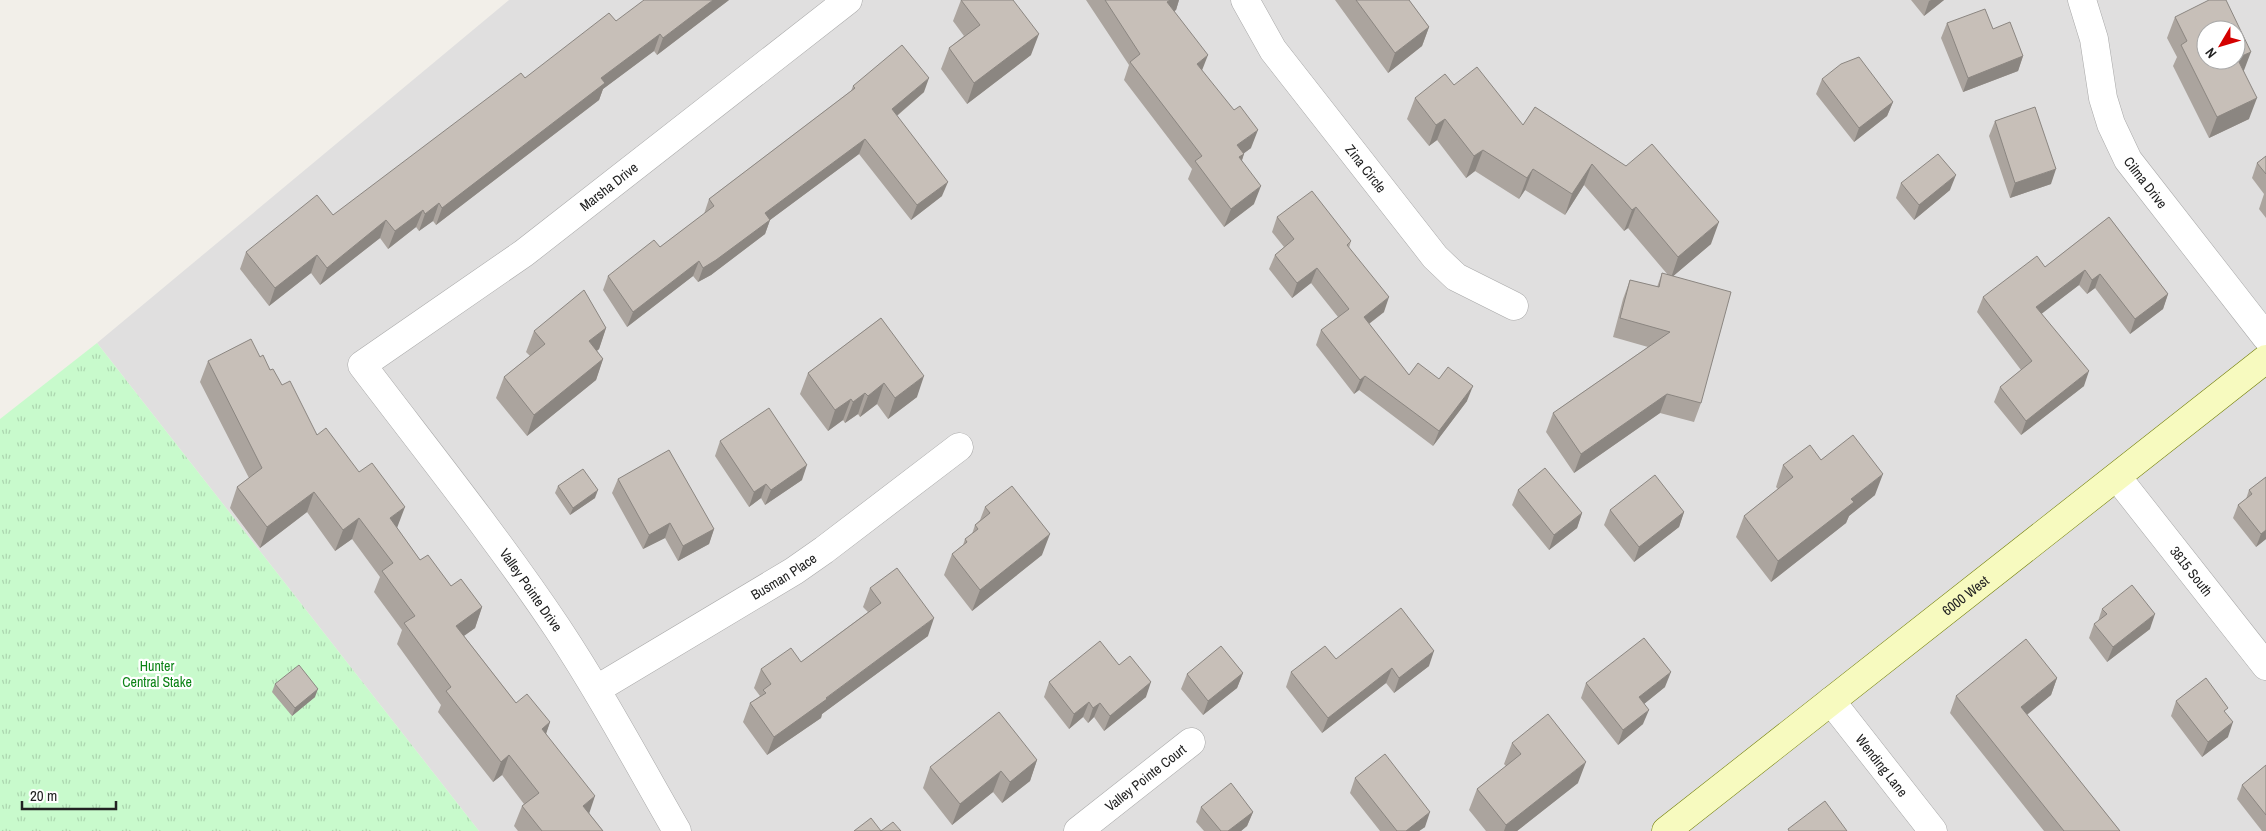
<svg xmlns="http://www.w3.org/2000/svg" width="2266" height="831" font-family="'Archivo Narrow',sans-serif">
<style>
.residential{fill:#e0dfdf;fill-rule:evenodd}
.park{fill:url(#park-tufts)}
.lines{fill:none;stroke-linecap:round;stroke-linejoin:round}
.street-casing{stroke:#a9a9a9;stroke-width:29}
.secondary-casing{stroke:#707d05;stroke-width:29}
.street{stroke:#fff;stroke-width:28}
.secondary{stroke:#f7fabf;stroke-width:28}
.wall{fill:#aba49e}
.shaded-wall{fill:#8b8681}
.building{fill:#c7bfb8;stroke:#8b8681;fill-rule:evenodd}
.labels{text-anchor:middle;stroke-width:4.5;stroke-linejoin:round;paint-order:stroke}
.street-label{font-size:14px;fill:#222;stroke:#fff}
.park-label{font-size:14px;fill:#0c8416;stroke:#fff}
</style>
<defs>
<pattern id="park-tufts" width="24" height="20" patternUnits="userSpaceOnUse" patternTransform="scale(1.25)"><rect width="24" height="20" fill="#c8facc"/><path d="M3 7l-1-3M5 7V3M7 7l1-3M15 17l-1-3M17 17v-4M19 17l1-3" fill="none" stroke="#acd6af"/></pattern>
</defs>
<rect width="100%" height="100%" fill="#f2efe9"/>
<path class="residential" d="M509,0H2266V831H479L97,343ZM2206,30H2236V60H2206Z"/>
<path class="park" d="M97,343L479,831H0V419Z"/>
<g class="lines">
<g class="street-casing">
<g id="street">
<path id="s1" d="M1245,0L1273,50L1435,257L1456,277L1514,306"/>
<path id="s2" d="M2082,0L2094,39L2103,98L2111,124L2128,160L2266,337"/>
<path id="s3" d="M2117,477L2266,666"/>
<path id="s4" d="M597,689L794,571L824,550L959,447"/>
<path id="s5" d="M1831,701L1933,831"/>
<path id="s6" d="M677,831C638,763 601,694 558,629C497,538 428,452 362,365L524,253L848,0"/>
<path id="s7" d="M1078,831L1191,742"/>
</g>
</g>
<g class="secondary-casing">
<g id="secondary">
<path id="s8" d="M1666,831L2266,359"/>
</g>
</g>
<use href="#street" class="street"/>
<use href="#secondary" class="secondary"/>
</g>
<path class="wall" d="M729,0L657,55L654,51L603,89L599,100L436,225L433,221L419,231L416,227L388,249L380,238L320,285L311,273L269,306L240,269L246,252L333,215L525,78L616,21Z
M961,0L1031,55L967,104L941,69L949,48L964,36L953,21Z
M1086,0H1179L1176,10L1174,11L1202,71L1251,148L1244,153L1242,160L1254,204L1224,227L1188,179L1192,169L1124,80L1129,65Z
M1335,0H1409L1429,27L1422,46L1388,73Z
M1911,0H1944L1924,16Z
M2175,17L2244,71L2249,119L2209,138L2173,66L2177,57L2167,38Z
M1947,23L1993,29L2023,56L2018,71L1963,92L1941,38Z
M1822,79L1893,102L1887,116L1854,142L1816,94Z
M1454,85L1523,125L1535,107L1711,244L1673,276L1701,403L1694,422L1660,413L1574,473L1546,432L1553,413L1648,347L1613,337L1623,299L1630,280L1657,287L1662,273L1668,275L1628,228L1624,231L1584,185L1565,215L1525,190L1519,199L1475,171L1466,178L1437,140L1429,146L1407,119L1415,98Z
M853,86L924,92L897,116L942,196L911,220L859,154L770,220L765,234L711,275L698,282L693,276L627,327L603,290L608,276L660,247L704,214L709,199L851,91Z
M1995,121L2051,184L2010,198L1989,136Z
M2266,156V218L2259,209L2264,194L2252,178L2257,163Z
M1901,183L1950,190L1914,220L1896,198Z
M1277,217L1351,241L1349,248L1384,312L1369,324L1409,375L1467,401L1433,446L1359,390L1354,394L1316,345L1321,330L1338,317L1311,283L1292,298L1269,269L1275,255L1284,247L1272,232Z
M2109,217L2168,294L2163,309L2130,334L2095,288L2087,294L2079,285L2041,313L2084,386L2021,435L1994,402L2000,387L2021,370L1977,312L1983,297L2045,267Z
M881,318L917,397L888,419L877,404L860,417L858,414L845,423L843,420L828,431L800,394L808,373Z
M606,328L599,349L597,351L603,359L596,380L527,436L496,398L504,377L530,356L526,352L534,331Z
M260,357L282,385L317,435L397,528L420,560L451,586L482,607L475,628L464,636L516,703L550,722L546,733L589,813L603,831H518L514,826L522,806L524,804L502,775L493,782L438,712L441,705L397,644L402,630L374,592L380,577L352,539L335,551L307,512L260,548L230,508L237,487L249,478L200,382L208,361Z
M720,441L802,480L765,505L761,498L749,507L715,456Z
M1821,460L1875,495L1849,516L1846,523L1771,582L1736,537L1744,516L1778,489L1776,487L1783,465Z
M2266,477V539L2256,547L2233,518L2238,505L2246,499L2249,490Z
M618,479L714,529L709,544L678,561L665,538L643,549L612,493Z
M558,486L595,498L570,515L555,493Z
M1518,490L1582,513L1577,528L1549,550L1512,505Z
M985,507L1042,555L972,611L944,575L952,554L963,545L965,539L972,534L975,525L980,520Z
M1610,510L1684,512L1679,527L1634,562L1604,525Z
M870,588L928,636L822,714L821,718L767,755L743,722L750,703L760,696L754,688L761,669L801,662L868,612L863,607Z
M2102,609L2150,629L2107,662L2089,638L2094,624L2098,621Z
M1336,659L1429,666L1394,693L1386,683L1322,733L1286,687L1291,672Z
M1243,673L1237,688L1203,715L1181,689L1187,674Z
M2057,678L2051,695L2027,715L2120,831H2044L1950,713L1956,696Z
M1049,682L1146,697L1104,731L1094,717L1088,723L1083,717L1069,729L1044,697Z
M1586,683L1665,687L1644,704L1643,724L1618,745L1581,698Z
M275,684L315,697L292,716L272,692Z
M2176,701L2226,713L2228,737L2202,757L2171,716Z
M1512,743L1578,783L1517,831H1486L1469,810L1477,789L1506,766L1504,764Z
M1037,760L1030,781L1002,803L993,792L952,825L923,788L930,767Z
M2266,765V831H2262L2237,799L2242,785Z
M1355,778L1425,827L1419,831H1380L1350,793Z
M1201,807L1253,812L1247,826L1241,831H1204L1196,822Z"/>
<path class="shaded-wall" d="M713,0H729L657,55L663,38Z
M1170,0H1179L1176,10L1160,20L1167,2Z
M1931,0H1944L1924,16L1929,1Z
M1429,27L1422,46L1388,73L1395,53Z
M660,34L654,51L603,89L599,100L436,225L442,208L601,78Z
M1039,34L1031,55L967,104L974,83Z
M2251,52L2243,73L2237,58Z
M1208,55L1201,73L1197,64Z
M2023,56L2018,71L1963,92L1968,78Z
M929,78L924,92L887,124L892,109Z
M2257,98L2249,119L2209,138L2217,117Z
M1893,102L1887,116L1854,142L1859,128Z
M1445,119L1437,140L1429,146L1436,125Z
M1258,130L1251,148L1231,163L1237,145Z
M865,139L859,154L770,220L765,234L711,275L698,282L703,268L765,213Z
M1483,150L1475,171L1466,178L1474,156Z
M1244,154L1238,172L1239,157Z
M1592,164L1584,185L1565,215L1572,194Z
M1533,169L1525,190L1519,199L1527,178Z
M2056,169L2051,184L2010,198L2015,183Z
M1956,175L1950,190L1914,220L1919,205Z
M948,182L942,196L911,220L917,205Z
M1261,186L1254,204L1224,227L1231,209Z
M439,203L433,221L419,231L425,214Z
M1636,207L1628,228L1624,231L1632,210Z
M423,210L416,227L388,249L395,231Z
M386,220L380,238L320,285L327,268Z
M1719,222L1711,244L1671,278L1678,257Z
M317,255L311,273L269,306L275,288Z
M699,261L693,276L627,327L633,312Z
M1317,268L1311,283L1292,298L1297,283Z
M2085,270L2079,285L2031,322L2036,307Z
M2100,274L2095,288L2087,294L2092,280Z
M2168,294L2163,309L2130,334L2135,319Z
M1389,297L1384,312L1358,332L1364,317Z
M606,328L599,349L582,362L589,341Z
M603,359L596,380L527,436L534,415Z
M2089,371L2084,386L2021,435L2026,421Z
M924,376L917,397L888,419L895,398Z
M1365,376L1359,390L1354,394L1360,380Z
M884,383L877,404L860,417L868,396Z
M1473,386L1467,401L1433,446L1439,431Z
M865,393L858,414L845,423L853,402Z
M1667,394L1660,413L1574,473L1581,454Z
M851,399L843,420L828,431L835,410Z
M807,465L802,480L765,505L771,490Z
M1883,474L1875,495L1849,516L1846,523L1771,582L1778,561L1851,499Z
M766,484L761,498L749,507L754,492Z
M598,490L595,498L570,515L573,508Z
M314,492L307,512L260,548L267,527Z
M405,507L397,528L382,539L390,518Z
M1684,512L1679,527L1634,562L1639,547Z
M1582,513L1577,528L1549,550L1554,535Z
M359,518L352,539L335,551L343,530Z
M670,523L665,538L643,549L649,535Z
M714,529L709,544L678,561L683,546Z
M2266,530V539L2256,547L2261,534Z
M1050,534L1042,555L972,611L980,590Z
M482,607L475,628L448,647L456,626Z
M2155,614L2150,629L2107,662L2113,647Z
M934,618L928,636L822,714L821,718L767,755L774,737Z
M1434,651L1429,666L1394,693L1399,678Z
M1392,668L1386,683L1322,733L1328,718Z
M1671,672L1665,687L1634,712L1639,697Z
M1243,673L1237,688L1203,715L1208,701Z
M2057,678L2051,695L2014,725L2021,707Z
M1151,682L1146,697L1104,731L1110,716Z
M318,689L315,697L292,716L295,708Z
M1089,702L1083,717L1069,729L1074,714Z
M1100,703L1094,717L1088,723L1093,708Z
M1649,710L1643,724L1618,745L1623,730Z
M550,722L543,743L542,729Z
M2233,722L2228,737L2202,757L2208,742Z
M509,755L502,775L493,782L501,762Z
M1037,760L1030,781L1002,803L1010,782Z
M1586,762L1578,783L1517,831H1504L1506,825Z
M1001,771L993,792L952,825L960,804Z
M595,796L588,817L583,806Z
M1253,812L1247,826L1241,831H1228Z
M1430,812L1425,827L1419,831H1406Z"/>
<path class="building" d="M644,0H713L663,38L660,34L601,78L605,83L442,208L439,203L425,214L423,210L395,231L386,220L327,268L317,255L275,288L246,252L317,195L333,215L521,73L525,78L609,13L616,21Z
M961,0H1013L1039,34L974,83L949,48L980,25Z
M1105,0H1170L1167,2L1208,55L1197,64L1234,110L1240,106L1258,130L1237,145L1244,154L1239,157L1261,186L1231,209L1195,161L1202,156L1130,62L1140,54Z
M1356,0H1409L1429,27L1395,53Z
M2209,0H2226L2251,52L2237,58L2257,98L2217,117L2181,45L2187,41L2175,17ZM2206,30H2236V60H2206Z
M1985,9L1993,29L2010,22L2023,56L1968,78L1947,23Z
M902,45L929,78L892,109L948,182L917,205L865,139L765,213L770,220L716,260L703,268L699,261L633,312L608,276L654,240L660,247L714,206L709,199L855,88L853,86Z
M1859,57L1893,102L1859,128L1822,79L1841,64Z
M1477,67L1523,125L1535,107L1626,166L1652,144L1719,222L1678,257L1636,207L1632,210L1592,164L1572,194L1533,169L1527,178L1483,150L1474,156L1445,119L1436,125L1415,98L1445,74L1454,85Z
M2035,107L2056,169L2015,183L1995,121Z
M1938,154L1956,175L1919,205L1901,183Z
M2266,156V174L2257,163Z
M1312,191L1351,241L1347,245L1389,297L1364,317L1409,375L1418,363L1439,379L1448,367L1473,386L1439,431L1365,376L1360,380L1321,330L1349,309L1317,268L1297,283L1275,255L1294,239L1277,217Z
M2109,217L2168,294L2135,319L2100,274L2092,280L2085,270L2036,307L2089,371L2026,421L2000,387L2032,361L1983,297L2037,256L2045,267Z
M1662,273L1731,292L1701,403L1667,394L1581,454L1553,413L1670,332L1620,318L1630,280L1659,287Z
M584,290L606,328L589,341L603,359L534,415L504,377L545,344L534,331Z
M881,318L924,376L895,398L884,383L868,396L865,393L853,402L851,399L835,410L808,373Z
M251,339L260,357L263,355L270,370L273,369L282,385L290,381L317,435L326,428L359,472L372,463L405,507L390,518L420,560L428,555L451,586L461,579L482,607L456,626L516,703L527,694L550,722L542,729L595,796L583,806L603,831H542L522,806L539,793L509,755L501,762L446,691L451,687L404,623L415,616L382,571L393,563L359,518L343,530L314,492L267,527L237,487L262,468L208,361Z
M769,408L807,465L771,490L766,484L754,492L720,441Z
M1853,435L1883,474L1851,499L1854,502L1778,561L1744,516L1793,477L1783,465L1810,445L1821,460Z
M669,450L714,529L683,546L670,523L649,535L618,479Z
M1545,468L1582,513L1554,535L1518,490Z
M583,469L598,490L573,508L558,486Z
M1655,475L1684,512L1639,547L1610,510Z
M2266,477V530L2261,534L2238,505L2252,494L2249,490Z
M1012,486L1050,534L980,590L952,554L967,542L965,539L978,529L975,525L990,513L985,507Z
M897,568L934,618L826,698L827,699L774,737L750,703L766,693L763,690L771,684L761,669L791,648L801,662L881,603L870,588Z
M2132,585L2155,614L2113,647L2094,624L2107,614L2102,609Z
M1401,608L1434,651L1399,678L1392,668L1328,718L1291,672L1325,646L1336,659Z
M1644,638L1671,672L1639,697L1649,710L1623,730L1586,683Z
M2026,639L2057,678L2021,707L2120,831H2064L1956,696Z
M1100,641L1119,665L1130,656L1151,682L1110,716L1100,703L1093,708L1089,702L1074,714L1049,682Z
M1221,646L1243,673L1208,701L1187,674Z
M299,665L318,689L295,708L275,684Z
M2206,678L2228,708L2224,711L2233,722L2208,742L2176,701Z
M999,712L1037,760L1010,782L1001,771L960,804L930,767Z
M1548,714L1586,762L1506,825L1477,789L1521,754L1512,743Z
M1385,754L1430,812L1406,831H1397L1355,778Z
M2266,765V815L2242,785Z
M1231,783L1253,812L1228,831H1221L1201,807Z
M1825,801L1847,831H1789L1788,829Z
M871,818L881,831H854Z
M893,822L901,831H881Z"/>
<g class="labels">
<g class="street-label">
<text dy="5" stroke="none"><textPath href="#s1" startOffset="208">Zina Circle</textPath></text>
<text dy="5" stroke="none"><textPath href="#s2" startOffset="196">Cilma Drive</textPath></text>
<text dy="5" stroke="none"><textPath href="#s6" startOffset="868">Marsha Drive</textPath></text>
<text dy="5" stroke="none"><textPath href="#s3" startOffset="120">3815 South</textPath></text>
<text dy="5" stroke="none"><textPath href="#s4" startOffset="218">Busman Place</textPath></text>
<text transform="translate(531 590) rotate(55)" y="5">Valley Pointe Drive</text>
<text dy="5" stroke="none"><textPath href="#s8" startOffset="381">6000 West</textPath></text>
<text dy="5" stroke="none"><textPath href="#s5" startOffset="82">Wending Lane</textPath></text>
<text dy="5" stroke="none"><textPath href="#s7" startOffset="86">Valley Pointe Court</textPath></text>
</g>
<g class="park-label">
<text x="157" y="671">Hunter<tspan x="157" dy="16">Central Stake</tspan></text>
</g>
</g>
<g transform="translate(2221 45) rotate(232)"><circle r="24" fill="#ffffff" stroke="#a7a7a7"/>
<path d="M0-4L9 19L0 12L-9 19Z" fill="#d40000"/>
<text y="-8" font-size="14" font-weight="bold" text-anchor="middle" fill="#222222">N</text>
</g>
<path d="M22 801v8h94v-8" fill="none" stroke="#222222" stroke-width="2.5"/>
<text x="30" y="801" font-size="15" fill="#222222" stroke="#ffffff" stroke-width="4" paint-order="stroke">20 m</text>
</svg>
